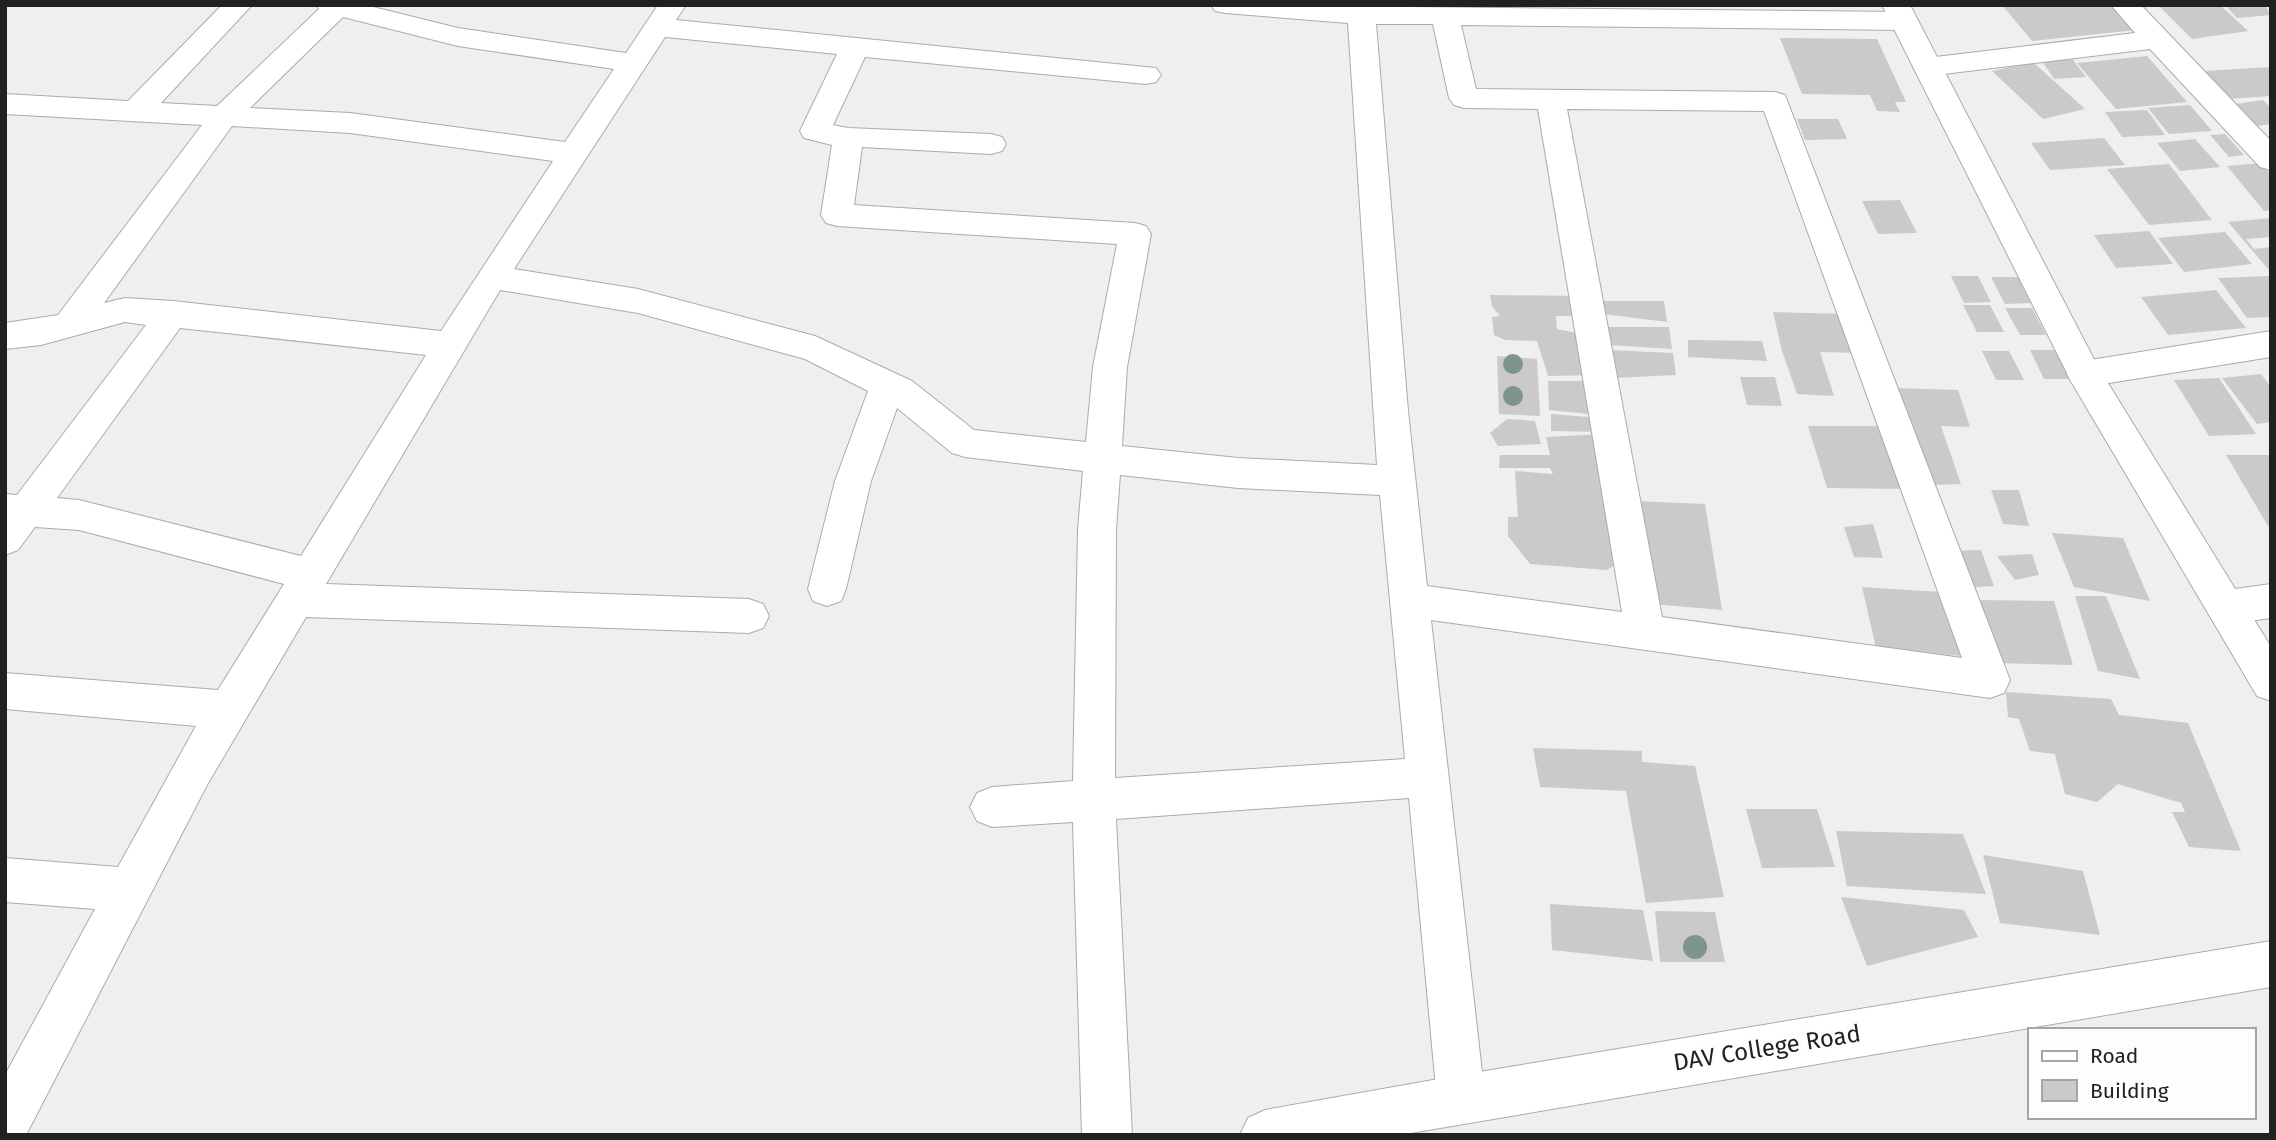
<svg xmlns="http://www.w3.org/2000/svg" width="2276" height="1140" font-family="'Fira Sans',sans-serif">
<style>
.building{fill:#cbc9c9}
.lines{fill:none;stroke-linecap:round;stroke-linejoin:round}
.minor-casing{stroke:#ababac;stroke-width:2}
.tertiary-casing{stroke:#ababac;stroke-width:2}
.minor{fill:#fff;fill-rule:evenodd}
.tertiary{fill:#fff;fill-rule:evenodd}
.tree{fill:#7d958a}
.labels{text-anchor:middle;stroke-width:6;stroke-linejoin:round;paint-order:stroke}
.near-street-label{font-size:24px;fill:#212121;stroke:#fcfdfe}
</style>
<rect width="100%" height="100%" fill="#efeff0"/>
<path class="building" d="M2002,5H2113L2136,30L2032,41Z
M2158,5H2220L2248,31L2192,39Z
M2225,5H2265L2271,15L2237,18Z
M1780,38L1877,39L1906,102H1895L1900,112L1877,111L1870,95L1802,94Z
M2147,56L2187,102L2116,109L2077,63Z
M2071,57L2086,77L2054,79L2040,58Z
M2033,62L2085,109L2043,119L1992,71Z
M2271,67V96L2229,99L2205,71Z
M2263,100L2271,108V124L2257,126L2236,104Z
M2190,105L2212,131L2169,134L2148,108Z
M2147,110L2165,135L2122,137L2105,112Z
M1797,119H1838L1847,139L1805,140Z
M2225,134L2244,155L2229,157L2210,135Z
M2104,138L2125,165L2050,170L2031,143Z
M2195,139L2220,167L2180,171L2157,143Z
M2261,163L2271,175V210L2264,211L2227,166Z
M2169,164L2212,220L2149,225L2107,169Z
M1900,200L1917,233L1878,234L1862,201Z
M2271,218V237L2246,239L2254,249L2271,247L2269,270L2228,222Z
M2149,231L2173,264L2116,268L2094,235Z
M2225,232L2252,264L2184,272L2158,238Z
M1951,276H1978L1991,302L1964,303Z
M2270,276L2271,317L2247,318L2218,278Z
M1991,277H2018L2031,303L2005,304Z
M2216,290L2246,328L2168,335L2141,297Z
M1490,295L1582,296L1584,316H1556L1557,329L1577,333L1596,375L1548,376L1537,341L1505,340L1494,335L1492,317L1500,316L1492,306Z
M1600,301H1664L1667,322L1603,314Z
M1963,305H1990L2004,332H1977Z
M2005,308H2032L2046,335H2020Z
M1773,312L1848,314L1862,353L1820,352L1834,396L1797,394L1782,351Z
M1603,327H1669L1672,349L1609,345Z
M1688,340L1762,341L1767,361L1688,357Z
M1610,350L1673,353L1676,375L1613,378Z
M2030,350H2056L2072,379H2044Z
M1982,351H2009L2024,380H1996Z
M1497,356L1537,359L1540,416L1499,414Z
M2261,374L2271,387V422L2257,424L2222,378Z
M1740,377H1775L1782,406L1747,405Z
M2219,378L2256,434L2209,436L2174,380Z
M1548,381H1592L1599,415L1549,410Z
M1894,388L1958,390L1970,427L1941,426L1961,484L1935,485L1926,474Z
M1551,414L1601,418L1604,432L1551,431Z
M1507,419L1535,421L1541,444L1498,446L1490,433Z
M1808,426H1888L1911,489L1827,488Z
M1603,434L1616,564L1607,570L1530,564L1508,536V517H1518L1515,471L1553,474L1550,468H1499L1500,455H1550L1546,437Z
M2226,455H2271V531Z
M1991,490H2019L2029,526L2003,524Z
M1634,501L1705,504L1722,610L1652,604Z
M1873,524L1883,558L1854,557L1844,527Z
M2052,533L2123,538L2150,601L2074,587Z
M1981,550L1994,586L1964,588L1950,551Z
M2032,554L2039,575L2015,580L1997,556Z
M1862,587L1940,592L1963,656L1876,648Z
M2075,596H2106L2140,679L2098,671Z
M1974,600L2054,601L2073,665L1997,663Z
M2006,692L2111,699L2119,715L2188,723L2241,851L2189,847L2172,812H2185L2181,803L2118,784L2097,802L2065,794L2055,754L2030,751L2019,719L2008,717Z
M1533,748L1642,751V762L1695,766L1724,897L1646,903L1626,791L1540,787Z
M1746,809H1817L1835,867L1762,868Z
M1836,831L1963,834L1986,894L1847,886Z
M1983,855L2083,871L2100,935L2000,923Z
M1841,897L1964,910L1978,937L1867,966Z
M1550,904L1643,910L1653,961L1552,950Z
M1655,911L1715,912L1725,962H1660Z"/>
<g class="lines">
<g class="minor-casing">
<path id="minor" d="M222,5H252L161,103L217,106L319,9L316,5H365L458,28L626,53L658,5H686L676,20L1156,68L1161,75L1156,82L1146,84L865,57L833,125L848,128L991,134L1002,137L1006,144L1002,151L991,154L862,147L854,205L1135,223L1146,226L1151,234L1127,367L1122,446L1238,458L1377,465L1348,23L1225,13L1215,11L1211,5L1904,12L1914,15L1918,21L1914,27L1904,30L1461,25L1476,89L1775,92L1785,95L2010,680L2004,693L1990,698L1431,620L1485,1099L1478,1116L1461,1123L1444,1116L1437,1099L1409,798L1116,819L1132,1135H1082L1073,822L992,827L977,821L970,807L977,793L992,787L1073,781L1078,529L1083,471L965,457L952,453L897,408L871,481L846,589L841,601L827,606L813,601L808,589L835,481L868,391L805,359L638,313L500,290L326,584L749,599L763,604L769,616L763,628L749,633L306,617L207,785L26,1135H5V1075L95,909L5,902V858L118,867L196,726L5,709V673L218,690L284,584L79,530L35,527L18,550L5,555V494L17,495L146,325L125,322L41,345L5,349V323L58,315L202,125L5,114V94L128,101ZM343,17L458,46L614,69L565,142L350,113L250,108ZM1376,24H1433L1449,98L1454,105L1464,108L1538,109L1622,612L1427,586L1408,411ZM665,37L837,54L800,131L804,138L832,145L821,215L826,223L837,226L1117,244L1093,367L1086,442L974,430L912,381L815,336L638,289L514,269ZM1567,109L1764,111L1962,658L1662,617ZM232,126L350,133L553,161L441,331L173,301L125,298L104,303ZM180,328L426,355L301,556L79,500L57,498ZM1120,475L1238,488L1380,495L1405,759L1115,778L1116,529Z
M2111,5H2141L2271,141V170L2260,167L2150,49L1927,76L1917,74L1913,67L1917,60L1927,58L2135,33Z
M2271,331V357L2084,387L2072,383L2067,374L2072,365L2084,361Z
M2271,584V618L2227,624L2213,619L2207,607L2213,595L2227,590Z"/>
</g>
<g class="tertiary-casing">
<path id="tertiary" d="M1882,5H1910L2098,367L2271,647V701L2257,696L2072,383Z
M2271,941V987L1399,1135H1240L1248,1118L1265,1110L1461,1075Z"/>
</g>
<use href="#minor" class="minor"/>
<use href="#tertiary" class="tertiary"/>
</g>
<g class="tree">
<circle cx="1513" cy="364" r="10"/>
<circle cx="1513" cy="396" r="10"/>
<circle cx="1695" cy="947" r="12"/>
</g>
<g class="labels">
<g class="near-street-label">
<text transform="translate(1767 1048) rotate(-9)" y="8">DAV College Road</text>
</g>
</g>
<rect width="2276" height="1140" fill="none" stroke="#212121" stroke-width="14"/>
<rect x="2028" y="1028" width="228" height="91" fill="#fcfdfe" stroke="#a4a5a6" stroke-width="2"/>
<rect x="2042" y="1051" width="35" height="10" fill="#ffffff" stroke="#a4a5a6" stroke-width="2"/>
<text x="2090" y="1063" font-size="21" fill="#212121">Road</text>
<rect x="2042" y="1080" width="35" height="21" fill="#cbc9c9" stroke="#a4a5a6" stroke-width="2"/>
<text x="2090" y="1098" font-size="21" fill="#212121">Building</text>
</svg>
